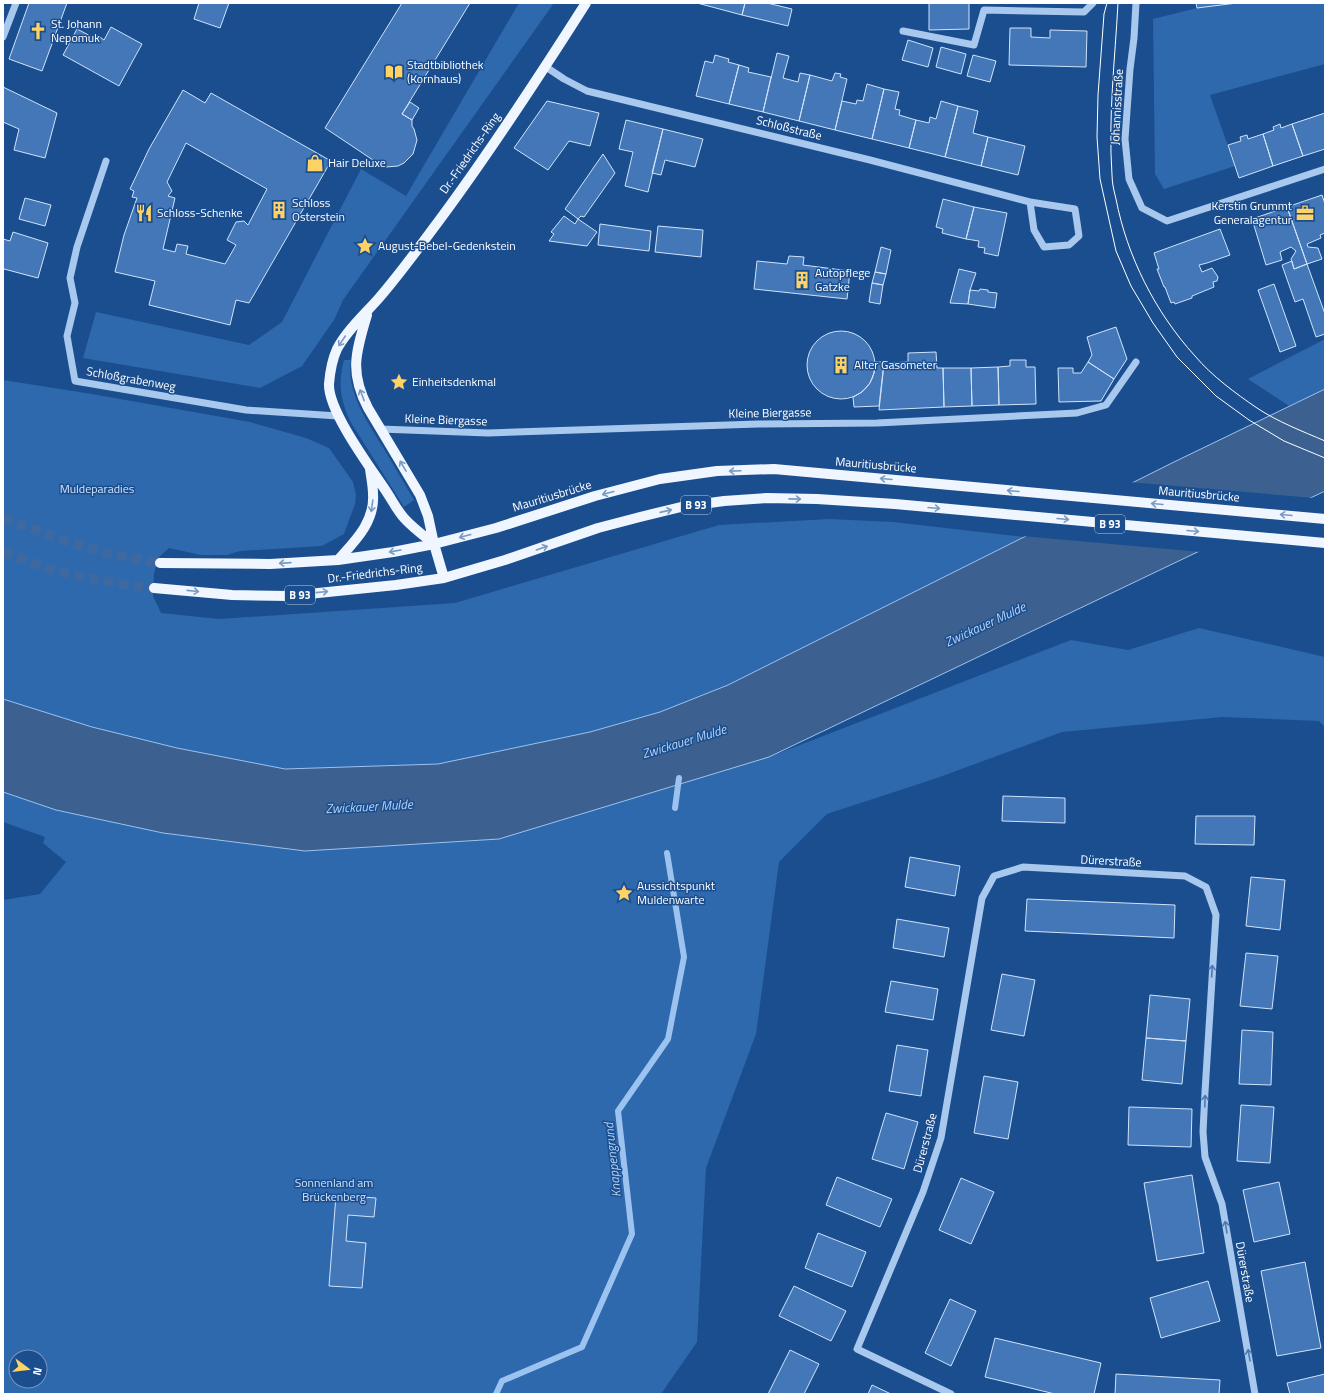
<svg xmlns="http://www.w3.org/2000/svg" width="1328" height="1397" font-family="'Titillium Web',sans-serif">
<style>
.green{fill:#2e68ad;fill-rule:evenodd}
.water{fill:#3c6190;stroke:#9cc3f0}
.pier{fill:#1b4e8f}
.lines{fill:none;stroke-linecap:round;stroke-linejoin:round}
.stream{stroke:#9cc3f0;stroke-width:6}
.building{fill:#4477b7;stroke:#cfe3fa;fill-rule:evenodd}
.major-tunnel{stroke:#3d69a0;stroke-width:10;stroke-dasharray:10 5;stroke-linecap:butt}
.minor{stroke:#a9c8ee;stroke-width:7}
.major{stroke:#f0f6ff;stroke-width:10}
.tram{stroke:#fff;stroke-width:1}
.oneway{stroke:#7b9ac1}
.oneway2{stroke:#4d79b0}
.labels{text-anchor:middle;stroke-width:3;stroke-linejoin:round;paint-order:stroke}
.shield{fill:#1b4e8f;stroke:#bbcadd;stroke-width:1}
.shield-label{font-size:11px;font-weight:bold;fill:#fff}
.poi-label{font-size:12px;fill:#fff;stroke:#1b4e8f;text-anchor:start}
.street-label{font-size:12px;fill:#fff;stroke:#1b4e8f}
.park-label{font-size:12px;fill:#cfe3fa;stroke:#1b4e8f}
.water-label{font-size:13px;font-style:italic;fill:#b5d2f5;stroke:#1b4e8f}
</style>
<rect width="100%" height="100%" fill="#1b4e8f"/>
<path class="green" d="M519,3H554L343,300L334,320L302,366L260,388L83,358L96,312L249,345L282,322L361,169L406,196Z
M1237,3H1325V64L1210,95L1235,166L1164,189L1155,174L1153,19L1197,8Z
M1325,339V389L1289,406L1248,379Z
M344,360H351C346,393 368,422 384,449C394,466 404,483 414,500L404,507L350,421C340,398 338,384 344,360Z
M3,380L92,394L250,422L306,438L329,448L353,482L356,495L355,504L344,534L322,546L240,551L227,555H201L169,548L159,557L154,573L153,596L161,613L219,619L455,603L719,525L829,519L893,522L1024,537L728,685L660,712L590,732L438,764L285,769L177,748L92,727L3,699Z
M1199,628L1325,657V727L1319,721L1222,717L1062,732L937,778L827,814L779,862L756,1034L706,1168L697,1342L661,1394H3V900L40,894L66,862L43,843L45,837L3,822V792L56,810L163,833L305,851L499,839L769,757L1071,640L1128,650ZM16,1357H40V1381H16Z"/>
<path class="water" d="M1325,389V491L769,757L499,839L305,851L163,833L56,810L3,792V699L92,727L177,748L285,769L438,764L590,732L660,712L728,685L1174,462Z"/>
<path class="pier" d="M1129,482L1314,498L1201,552L1021,536Z"/>
<g class="lines">
<path class="stream" d="M675,808L679,778
M496,1394L502,1381L582,1347L632,1234L618,1111L668,1039L684,957L667,853"/>
</g>
<path class="building" d="M29,3H67L42,71L9,59Z
M199,3H229L220,28L194,19Z
M402,3H470L402,114L412,120V126L414,129L417,140L413,154L404,163L398,166L386,167L382,166L325,128Z
M697,3H745L742,15Z
M745,3H767L792,9L788,26L742,15Z
M929,3H969V29L929,30Z
M1196,3H1237L1197,8Z
M111,27L142,44L119,86L63,55L77,29L98,40L100,37L104,40Z
M1010,28H1031V37L1050,38V30L1087,31L1086,67L1009,65Z
M908,40L933,48L928,67L902,60Z
M941,47L966,54L961,74L936,67Z
M777,53L789,56L783,78L798,82L800,73L810,75L799,121L763,112Z
M715,55L729,59L728,62L739,65L729,104L696,96L705,61L713,63Z
M973,55L996,61L990,82L967,76Z
M739,65L749,68L748,72L771,77L763,112L729,104Z
M835,73L841,74L840,77L847,79L835,130L799,121L810,75L832,81Z
M867,84L884,89L872,139L835,130L842,101L856,104L857,100L863,101Z
M3,87L57,113L45,158L14,150L19,129L3,122Z
M884,89L899,92L895,109L900,110L899,115L916,120L909,148L872,139Z
M183,90L205,103L211,93L331,161L249,303L236,300L230,325L149,305L155,281L115,272L124,235L137,198L132,197L134,191L130,189L149,149ZM186,143L267,189L248,225L244,221L236,222L227,240L236,245L225,264L186,254L188,246L177,244L175,252L163,249L175,198L168,196L172,191L167,182Z
M547,101L599,113L590,146L569,141L548,170L514,148Z
M941,101L958,106L945,157L909,148L916,120L929,123L930,117L936,119Z
M410,102L419,108L412,120L402,114Z
M958,106L978,111L973,133L988,137L981,166L945,157Z
M1325,113V149L1303,156L1292,124Z
M626,120L663,129L648,192L625,186L633,152L619,149Z
M1280,124L1281,128L1292,124L1303,156L1273,166L1263,134L1274,130L1273,127Z
M663,129L703,139L695,167L665,160L661,175L652,173Z
M1263,134L1273,166L1239,178L1228,145L1241,141L1240,137L1247,135L1248,139Z
M988,137L1025,146L1018,175L981,166Z
M603,154L615,173L584,217L581,216L578,219L565,209Z
M1322,195L1325,204V233L1320,235L1321,238L1307,244L1308,247L1318,248L1322,259L1307,264L1287,207Z
M25,198L51,205L45,226L19,219Z
M943,199L974,207L966,239L942,233L943,229L936,227Z
M974,207L1007,213L998,256L984,253L985,248L978,247L979,241L966,239Z
M1287,207L1307,264L1294,269L1291,259L1296,251L1291,247L1280,252L1282,260L1266,265L1252,219Z
M564,216L575,224L578,219L597,232L587,246L549,241L554,234L551,232Z
M600,224L651,231L649,251L598,245Z
M658,226L703,230L701,257L655,252Z
M1220,229L1230,255L1207,263L1199,265L1202,272L1212,268L1218,277L1217,281L1213,282L1214,287L1192,296V298L1175,304L1174,302L1171,303L1165,287H1164L1157,269H1159L1154,253Z
M13,232L48,243L38,278L4,269L3,272V239L10,241Z
M881,247L891,250L886,274L875,272Z
M789,256L804,257L803,265L850,271L847,299L754,289L757,261L787,264Z
M1292,261L1294,269L1307,264L1325,314V334L1316,337L1303,299L1295,302L1282,265Z
M959,269L976,273L970,290L968,304L950,303Z
M875,272L886,274L883,285L872,283Z
M872,283L883,285L880,304L869,302Z
M1274,284L1296,346L1280,352L1258,290Z
M980,289L988,290V292L997,293L995,308L968,304L970,290L979,291Z
M1116,327L1127,359L1114,379L1088,362L1092,355L1087,337Z
M807 365a34 34 0 1 1 68 0a34 34 0 1 1-68 0Z
M936,352L937,368H943L944,407L879,410L884,364H889V363L908,362V353Z
M1010,360H1026V367H1035L1036,404L999,405L998,367L1010,366Z
M875,362H884L879,406L854,407L853,397L862,392L870,383L874,373Z
M1088,362L1114,379L1101,401L1059,402L1058,368H1073V373H1081Z
M998,367L999,405L972,406L971,368Z
M943,368H971L972,406L944,407Z
M1003,796L1065,798V823L1002,821Z
M1196,816H1255L1254,845L1195,844Z
M910,857L960,866L955,896L905,887Z
M1251,877L1285,880L1280,930L1246,926Z
M1027,899L1175,905L1174,938L1025,931Z
M897,919L949,928L944,957L893,948Z
M1246,953L1278,956L1272,1009L1240,1006Z
M1002,974L1035,980L1024,1036L991,1030Z
M891,981L938,989L933,1020L885,1012Z
M1150,995L1190,999L1186,1041L1146,1038Z
M1242,1030L1273,1032L1271,1085L1239,1084Z
M1146,1038L1186,1041L1182,1084L1142,1080Z
M897,1045L928,1050L921,1096L889,1091Z
M984,1076L1018,1082L1008,1139L974,1133Z
M1241,1105L1274,1107L1270,1163L1237,1161Z
M1129,1107L1192,1109L1191,1147L1128,1145Z
M886,1113L918,1122L904,1169L872,1159Z
M1192,1175L1204,1253L1157,1261L1144,1183Z
M837,1177L892,1199L880,1227L826,1205Z
M961,1178L994,1192L971,1244L939,1230Z
M1279,1182L1290,1234L1254,1242L1243,1190Z
M336,1195L376,1198L374,1217L348,1215L346,1241L366,1243L362,1288L329,1286Z
M818,1233L866,1252L852,1287L805,1268Z
M1305,1262L1321,1348L1277,1356L1261,1271Z
M1208,1281L1220,1321L1161,1338L1150,1298Z
M794,1286L846,1311L831,1341L779,1316Z
M950,1299L976,1311L951,1366L925,1353Z
M995,1338L1101,1363L1094,1394H1055L985,1377Z
M790,1350L819,1364L804,1394H768Z
M1116,1374L1220,1380L1219,1394H1115Z
M1325,1374V1394H1290L1287,1383Z
M872,1385L891,1394H868Z"/>
<g class="lines">
<path class="major-tunnel" d="M3,518L68,542L112,554L160,563
M3,552L55,571L115,583L154,588"/>
<path class="minor" d="M1136,3L1134,38L1130,69L1125,139L1129,179L1142,208L1167,221L1325,169
M903,31L974,45L984,10L1084,12L1093,3
M3,37L16,3
M546,67L564,79L587,91L870,160L1030,202L1075,209L1079,236L1069,245L1044,247L1034,230L1030,202
M106,161L77,247L70,278L75,303L67,336L75,381L246,410L338,416
M380,429L488,433L758,424L877,423L1077,413L1106,405L1136,362
M951,1394L857,1349L923,1192L941,1138L982,898L994,876L1023,867L1185,876L1206,887L1216,915L1205,1092L1203,1132L1205,1157L1222,1204L1255,1394"/>
<path class="major" d="M367,315C356,352 349,372 368,408L420,495L428,516L434,544L444,578
M434,544C424,536 413,528 404,518C397,510 392,500 386,491C370,467 328,411 329,384C330,372 332,360 337,349C347,330 365,314 379,298C398,276 415,253 432,230C487,157 537,80 586,3
M338,560C355,541 375,522 373,494C373,486 371,477 370,469
M160,563L270,564L338,560L393,552L434,544L496,528L595,496L660,479L717,471L774,469L1325,519
M154,588L232,595L289,596L396,585L444,578L505,560L598,528L640,517L681,507L724,501L767,498L817,499L895,504L1325,543"/>
<path class="tram" d="M1107,3L1104,14L1098,95L1097,137L1100,179L1116,251L1131,286L1153,323L1177,357L1216,396L1249,420L1284,441L1325,458
M1118,3C1115,60 1108,117 1112,175C1112,183 1114,191 1116,199C1127,256 1155,312 1195,356C1212,376 1235,393 1257,408C1278,422 1302,431 1325,441"/>
</g>
<defs><path id="oneway-shaft" d="M-6 0H5M1.5-3L5.5 0L1.5 3" fill="none" stroke-width="1.6" stroke-linecap="round" stroke-linejoin="round"/></defs>
<g class="oneway">
<use href="#oneway-shaft" transform="translate(342 341) rotate(124)"/>
<use href="#oneway-shaft" transform="translate(362 395) rotate(-111)"/>
<use href="#oneway-shaft" transform="translate(403 466) rotate(-121)"/>
<use href="#oneway-shaft" transform="translate(735 471) rotate(178)"/>
<use href="#oneway-shaft" transform="translate(886 479) rotate(-175)"/>
<use href="#oneway-shaft" transform="translate(1013 491) rotate(-175)"/>
<use href="#oneway-shaft" transform="translate(608 493) rotate(165)"/>
<use href="#oneway-shaft" transform="translate(795 499) rotate(1)"/>
<use href="#oneway-shaft" transform="translate(1157 504) rotate(-175)"/>
<use href="#oneway-shaft" transform="translate(372 506) rotate(98)"/>
<use href="#oneway-shaft" transform="translate(934 508) rotate(5)"/>
<use href="#oneway-shaft" transform="translate(666 511) rotate(-13)"/>
<use href="#oneway-shaft" transform="translate(1286 515) rotate(-175)"/>
<use href="#oneway-shaft" transform="translate(1063 519) rotate(5)"/>
<use href="#oneway-shaft" transform="translate(1193 531) rotate(5)"/>
<use href="#oneway-shaft" transform="translate(465 536) rotate(165)"/>
<use href="#oneway-shaft" transform="translate(542 548) rotate(-19)"/>
<use href="#oneway-shaft" transform="translate(395 551) rotate(170)"/>
<use href="#oneway-shaft" transform="translate(285 563) rotate(176)"/>
<use href="#oneway-shaft" transform="translate(193 591) rotate(6)"/>
<use href="#oneway-shaft" transform="translate(322 592) rotate(-6)"/>
</g>
<g class="oneway2">
<use href="#oneway-shaft" transform="translate(1212 971) rotate(-87)"/>
<use href="#oneway-shaft" transform="translate(1205 1101) rotate(-88)"/>
<use href="#oneway-shaft" transform="translate(1226 1227) rotate(-99)"/>
<use href="#oneway-shaft" transform="translate(1249 1355) rotate(-100)"/>
</g>
<defs>
<g id="church-bare" transform="scale(1.38)"><path d="M-1.2-6h2.4v3.5h3.3v2.4h-3.3V6h-2.4V-.1h-3.3v-2.4h3.3Z" fill="#ffd266" stroke="#1b4e8f" stroke-width="2.5" paint-order="stroke"/></g>
<g id="library-bare" transform="scale(1.38)"><path d="M-6-4Q-3-5.5-.7-3.5V5Q-3 3-6 4ZM6-4Q3-5.5 .7-3.5V5Q3 3 6 4Z" fill="#ffd266" stroke="#1b4e8f" stroke-width="2.5" paint-order="stroke"/></g>
<g id="shop-bare" transform="scale(1.38)"><path d="M-5-2.5h2.3a2.7 3.5 0 0 1 5.4 0H5L5.5 6h-11ZM-1.5-2.5h3a1.5 2.3 0 0 0-3 0Z" fill="#ffd266" stroke="#1b4e8f" stroke-width="2.5" paint-order="stroke"/></g>
<g id="building-bare" transform="scale(1.38)"><path d="M-4-6H4V6H1V3H-1V6H-4ZM-2.5-4.3h1.7v1.8h-1.7ZM.8-4.3h1.7v1.8H.8ZM-2.5-1h1.7V.8h-1.7ZM.8-1h1.7V.8H.8Z" fill="#ffd266" stroke="#1b4e8f" stroke-width="2.5" paint-order="stroke"/></g>
<g id="restaurant-bare" transform="scale(1.38)"><path d="M-5-6h1v4h1v-4h1v4h1v-4h1v5L-1.5 .5V6h-2V.5L-5-1ZM5-6V6H3V1.5H1.5Q1.5-4 5-6Z" fill="#ffd266" stroke="#1b4e8f" stroke-width="2.5" paint-order="stroke"/></g>
<g id="office-bare" transform="scale(1.38)"><path d="M-6-3h4V-5.5h4V-3h4V5H-6ZM-1-4.5V-3h2v-1.5ZM-6 0V1H6V0Z" fill="#ffd266" stroke="#1b4e8f" stroke-width="2.5" paint-order="stroke"/></g>
<g id="sight-bare" transform="scale(1.38)"><path d="M0-6L1.8-2.2L6-1.7L2.9 1.2L3.7 5.4L0 3.3L-3.7 5.4L-2.9 1.2L-6-1.7L-1.8-2.2Z" fill="#ffd266" stroke="#1b4e8f" stroke-width="2.5" paint-order="stroke"/></g>
</defs>
<g fill-rule="evenodd">
<use href="#church-bare" x="38" y="31"/>
<use href="#library-bare" x="394" y="72"/>
<use href="#shop-bare" x="315" y="163"/>
<use href="#building-bare" x="279" y="210"/>
<use href="#restaurant-bare" x="144" y="213"/>
<use href="#office-bare" x="1305" y="213"/>
<use href="#sight-bare" x="365" y="246"/>
<use href="#building-bare" x="802" y="280"/>
<use href="#building-bare" x="841" y="365"/>
<use href="#sight-bare" x="399" y="382"/>
<use href="#sight-bare" x="624" y="893"/>
</g>
<g class="labels">
<g class="shield">
<rect x="681" y="496" width="30" height="18" rx="3"/>
<rect x="1095" y="515" width="30" height="18" rx="3"/>
<rect x="285" y="586" width="30" height="18" rx="3"/>
</g>
<g class="shield-label">
<text x="696" y="509">B 93</text>
<text x="1110" y="528">B 93</text>
<text x="300" y="599">B 93</text>
</g>
<g class="poi-label">
<text x="51" y="28">St. Johann<tspan x="51" dy="14">Nepomuk</tspan></text>
<text x="407" y="69">Stadtbibliothek<tspan x="407" dy="14">(Kornhaus)</tspan></text>
<text x="328" y="167">Hair Deluxe</text>
<text x="292" y="207">Schloss<tspan x="292" dy="14">Osterstein</tspan></text>
<text x="1292" y="210" text-anchor="end">Kerstin Grummt<tspan x="1292" dy="14">Generalagentur</tspan></text>
<text x="157" y="217">Schloss-Schenke</text>
<text x="378" y="250">August-Bebel-Gedenkstein</text>
<text x="815" y="277">Autopflege<tspan x="815" dy="14">Gatzke</tspan></text>
<text x="854" y="369">Alter Gasometer</text>
<text x="412" y="386">Einheitsdenkmal</text>
<text x="637" y="890">Aussichtspunkt<tspan x="637" dy="14">Muldenwarte</tspan></text>
</g>
<g class="street-label">
<text transform="translate(1117 107) rotate(-87)" y="4">Johannisstraße</text>
<text transform="translate(789 128) rotate(14)" y="4">Schloßstraße</text>
<text transform="translate(470 153) rotate(-55)" y="4">Dr.-Friedrichs-Ring</text>
<text transform="translate(131 379) rotate(10)" y="4">Schloßgrabenweg</text>
<text transform="translate(770 413) rotate(-1)" y="4">Kleine Biergasse</text>
<text transform="translate(446 420) rotate(2)" y="4">Kleine Biergasse</text>
<text transform="translate(876 465) rotate(5)" y="4">Mauritiusbrücke</text>
<text transform="translate(1199 494) rotate(5)" y="4">Mauritiusbrücke</text>
<text transform="translate(552 496) rotate(-17)" y="4">Mauritiusbrücke</text>
<text transform="translate(375 573) rotate(-7)" y="4">Dr.-Friedrichs-Ring</text>
<text transform="translate(1111 861) rotate(3)" y="4">Dürerstraße</text>
<text transform="translate(925 1143) rotate(-75)" y="4">Dürerstraße</text>
<text transform="translate(1245 1272) rotate(80)" y="4">Dürerstraße</text>
</g>
<g class="park-label">
<text x="97" y="493">Muldeparadies</text>
<text x="334" y="1187">Sonnenland am<tspan x="334" dy="14">Brückenberg</tspan></text>
</g>
<g class="water-label">
<text transform="translate(985 624) rotate(-25)" y="5">Zwickauer Mulde</text>
<text transform="translate(684 741) rotate(-17)" y="5">Zwickauer Mulde</text>
<text transform="translate(369 806) rotate(-3)" y="5">Zwickauer Mulde</text>
<text transform="translate(612 1160) rotate(-96)" y="5">Knappengrund</text>
</g>
</g>
<rect width="1328" height="1397" fill="none" stroke="#ffffff" stroke-width="8"/>
<g transform="translate(28 1369) rotate(105)"><circle r="19" fill="#1b4e8f" stroke="#7695bc"/>
<path d="M0-3L7 15L0 10L-7 15Z" fill="#ffd266"/>
<text y="-6" font-size="11" font-weight="bold" text-anchor="middle" fill="#ffffff">N</text>
</g>
</svg>
